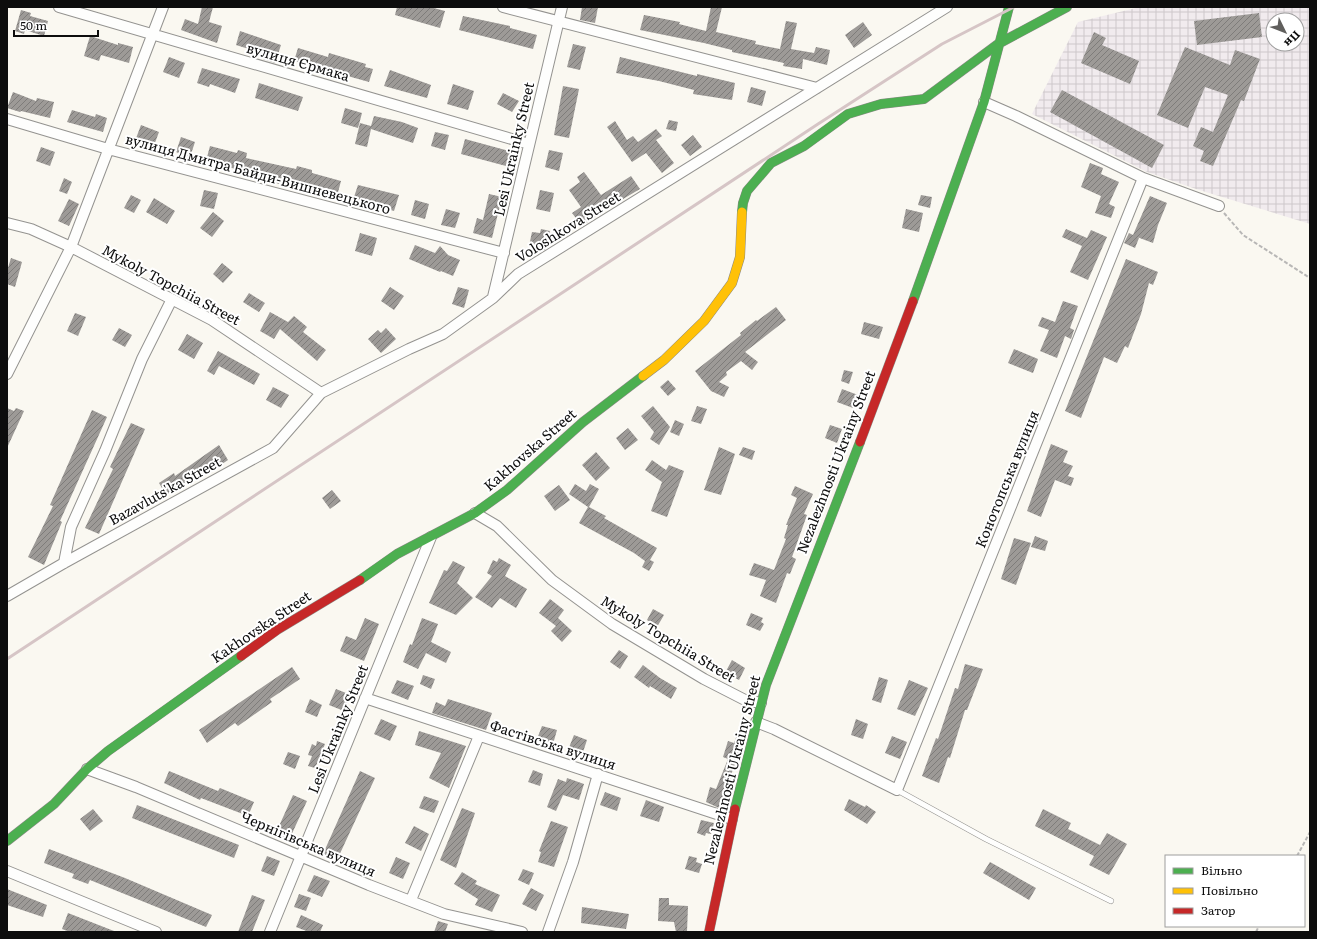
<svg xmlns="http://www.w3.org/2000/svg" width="1317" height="939" font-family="Literata,serif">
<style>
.industrial{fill:url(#industrial-grid);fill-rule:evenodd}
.building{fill:url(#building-hatch)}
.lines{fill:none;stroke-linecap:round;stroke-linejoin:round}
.lane-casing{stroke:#949390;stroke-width:6}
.street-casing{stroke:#949390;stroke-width:12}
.fast-casing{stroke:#8a8986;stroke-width:10}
.slow-casing{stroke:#8a8986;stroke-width:10}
.jam-casing{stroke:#8a8986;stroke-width:10}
.path{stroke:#b8b7b6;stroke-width:2;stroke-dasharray:4 2;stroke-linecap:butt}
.lane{stroke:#fefefd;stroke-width:5}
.street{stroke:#fefefd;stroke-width:10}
.fast{stroke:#4caf50;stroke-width:9}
.slow{stroke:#ffc107;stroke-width:9}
.jam{stroke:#c62828;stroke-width:9}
.rail{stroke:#d6c5c6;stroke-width:3}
.labels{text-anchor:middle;stroke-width:4;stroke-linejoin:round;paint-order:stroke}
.street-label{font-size:14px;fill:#0d0d0d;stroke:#fff}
</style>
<defs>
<pattern id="industrial-grid" width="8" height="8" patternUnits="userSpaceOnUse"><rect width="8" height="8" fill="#f1ebee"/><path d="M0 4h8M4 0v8" fill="none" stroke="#cdc8cb"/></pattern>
<pattern id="building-hatch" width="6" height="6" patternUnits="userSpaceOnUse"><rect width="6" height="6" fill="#9d9a97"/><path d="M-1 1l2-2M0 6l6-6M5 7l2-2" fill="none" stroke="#7e7c7a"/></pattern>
</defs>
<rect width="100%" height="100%" fill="#faf8f1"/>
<path class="industrial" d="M1140,7H1310V224L1196,189L1147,172L1032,114L1078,22ZM1273,20H1297V44H1273Z"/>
<path class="building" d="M202,7H213L209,22L222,26L217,43L181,30L185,19L198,24Z
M397,7H430L445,11L440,28L395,15Z
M582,7H598L595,23L580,20Z
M711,7H722L716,32L756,41L755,44L780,49L786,21L797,23L791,49L814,53L816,47L830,50L827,65L803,59L802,69L783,66L784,63L732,52V50L704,43L640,30L644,15L680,22L679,24L706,31Z
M21,10L31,13L30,16L48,21L44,36L25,30L24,34L15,31Z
M1259,13L1262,37L1197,45L1194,21Z
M463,16L510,26V28L537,35L533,49L459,30Z
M863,22L872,35L854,48L845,35Z
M240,31L281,45L275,63L263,59L265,54L236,45Z
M1094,32L1106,38L1102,45L1139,61L1130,84L1081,63Z
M90,36L118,45V43L133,47L129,63L101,55L99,61L84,56Z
M573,44L586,47L580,70L567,67Z
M1185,47L1230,65L1235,50L1260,59L1244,101L1241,100L1213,166L1200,161L1204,151L1193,146L1201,127L1213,132L1228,95L1205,87L1188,128L1157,115Z
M298,48L328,57L329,53L366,64L365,67L373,69L369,82L294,61Z
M169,57L185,63L179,78L163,72Z
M620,57L697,76V74L735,83L732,100L693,94L694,90L659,81L616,73Z
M202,68L240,79L235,93L210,84L209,87L197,83Z
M390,70L431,85L427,98L384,86Z
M259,83L303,97L298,111L255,98Z
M453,84L474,91L468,110L447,104Z
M563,86L579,89L569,138L554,135Z
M751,87L766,91L762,106L747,102Z
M1062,90L1164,145L1152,168L1050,112Z
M13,92L36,101L37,98L54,102L50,118L21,111L20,112L7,108Z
M503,93L519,101L512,112L497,104Z
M345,108L362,113L358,128L341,123Z
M72,110L95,117L96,114L107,118L103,132L67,122Z
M374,116L402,122L418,128L413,143L371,129L367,147L355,144L360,123L371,126Z
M669,120L678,122L676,131L666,129Z
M615,121L627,140L633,136L638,142L656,129L662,136L656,140L674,163L662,173L646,153L632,162L607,127Z
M141,125L159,132L153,148L135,141Z
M435,132L449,135L445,150L431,146Z
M693,135L702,147L690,156L681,145Z
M181,137L195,142L190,157L176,152Z
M465,139L516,153L513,166L506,164V166L461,154Z
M210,146L237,153L238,150L247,153L246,158L296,169L297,166L312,170V173L341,181L337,196L323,192L324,189L281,178L280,184L261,180L262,176L206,161Z
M41,147L55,152L50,166L36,161Z
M549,150L563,153L559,171L545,167Z
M1090,163L1103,168L1101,174L1119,182L1109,204L1115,207L1111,218L1095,213L1101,196L1081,187Z
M584,172L601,195L631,176L640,189L606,209L582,226L572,213L581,207L569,190L580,182L577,177Z
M64,178L72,182L67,194L59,191Z
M358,185L399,195L394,211L353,200Z
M204,190L218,193L214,209L200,206Z
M540,190L554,193L550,212L536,209Z
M489,194L502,197L492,238L473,233L477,218L483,220Z
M131,195L141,200L134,213L124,208Z
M921,195L932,197L930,208L918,205Z
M1150,196L1167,203L1158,225L1153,243L1137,237L1139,238L1135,248L1124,243L1129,233L1133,235Z
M154,198L175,211L167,224L146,212Z
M69,199L79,204L69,226L58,221Z
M415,200L429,204L425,219L411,215Z
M446,209L460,213L455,228L441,225Z
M906,209L923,213L919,232L902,228Z
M213,212L224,221L212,237L200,228Z
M541,229L550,231L545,250L529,246L532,232L540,233Z
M1066,229L1087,238L1091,230L1107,237L1088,280L1070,272L1082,246L1062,237Z
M360,233L377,238L372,256L355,251Z
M415,245L435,253L440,246L448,255L460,260L453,276L441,271L440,272L409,259Z
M11,258L22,262L15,287L7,284V271Z
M1126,259L1158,272L1153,285L1149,283L1141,314L1128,348L1125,346L1117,363L1104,357L1081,418L1065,411Z
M222,263L233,272L223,283L213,274Z
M390,287L404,296L394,310L381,301Z
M458,287L469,290L464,308L452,304Z
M249,293L265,303L259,312L243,302Z
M1063,301L1078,306L1070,328L1074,330L1071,339L1065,336L1057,358L1040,351L1049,330L1038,326L1042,317L1055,322Z
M776,307L786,320L745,352L758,362L752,370L741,361L726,372L727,375L719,382L729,387L724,397L711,391L695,371L741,335L740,333L756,320L757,321Z
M270,312L288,322L294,316L307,327L303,332L326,350L317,361L280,329L274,339L260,331Z
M75,313L86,317L78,336L67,331Z
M864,322L883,327L879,339L861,334Z
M119,328L132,335L125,347L112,340Z
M386,328L396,339L381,353L368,339L378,330L381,333Z
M187,334L203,343L194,359L178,350Z
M1014,349L1038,359L1033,373L1008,363Z
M218,351L260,374L254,385L219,366L214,375L207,371Z
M844,370L853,372L849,384L841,381Z
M668,380L676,389L668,396L660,387Z
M273,387L289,395L281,408L266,400Z
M842,389L858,395L853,408L837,402Z
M653,406L670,427L659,445L650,439L654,432L641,416Z
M697,406L707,409L701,424L691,421Z
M7,408L14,411L16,408L24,411L7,448Z
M92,410L107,417L60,521L62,522L44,565L28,557L53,506L50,505Z
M675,420L684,424L679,436L670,432Z
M131,423L145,429L99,534L85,528L113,469L110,467Z
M830,425L842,429L837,443L825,438Z
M628,428L638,440L625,450L616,438Z
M1051,444L1068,451L1063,462L1073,466L1068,476L1074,478L1071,486L1055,480L1041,517L1027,511Z
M219,445L228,460L213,470L212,467L166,495L159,483L174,473L175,476Z
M719,447L735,454L721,495L704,490Z
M743,447L755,451L752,460L739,455Z
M596,452L610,468L596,481L582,465Z
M652,460L666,470L669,465L684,471L667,517L651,511L662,482L645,470Z
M575,484L586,491L590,484L599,489L589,507L606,516L604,518L657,548L650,560L654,562L649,571L642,567L645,561L634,553L579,523L588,507L569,494Z
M559,485L570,500L555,511L544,496Z
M795,486L813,494L804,514L807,515L792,557L796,559L790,574L787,573L776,603L760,596L766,580L749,575L754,563L774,570L786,539L784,538L788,525H786L797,498L791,495Z
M332,490L341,501L330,509L322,498Z
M1035,536L1048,541L1045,551L1031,547Z
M1014,538L1031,543L1016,585L1001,579Z
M499,558L511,565L505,576L527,589L516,608L500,598L492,608L475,597L492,576L487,573L493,560L497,562Z
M453,561L465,567L457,583L473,598L456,615L429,603L444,570L447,571Z
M550,599L564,610L558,618L572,631L562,642L551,631L556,626L539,613Z
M653,609L664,615L657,627L647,620Z
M751,613L763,618L761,622L764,624L760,631L746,625Z
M365,618L379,624L364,661L340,651L346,636L356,640Z
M422,618L438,624L431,642L451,652L446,663L426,653L418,669L403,662L410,644L412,645Z
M619,650L628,656L620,669L610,662Z
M732,660L745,668L739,680L725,673Z
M965,664L983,669L967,710H965L950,758L948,757L939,783L922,776L936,738L938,739L955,688L958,689Z
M643,665L660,678L677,688L671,699L650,686L649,688L634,677Z
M292,667L300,679L270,699L272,702L238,726L235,723L207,743L199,730Z
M423,675L435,679L431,689L420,684Z
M879,677L888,680L881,703L872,700Z
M397,680L414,686L408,700L391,693Z
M909,680L928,688L915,716L897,709Z
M336,689L351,695L344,711L329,705Z
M310,699L322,705L317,717L305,712Z
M448,699L492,713L486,730L432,713L436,702L445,706Z
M381,719L397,726L390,741L374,734Z
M856,719L868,724L863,739L851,735Z
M542,726L557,730L553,744L537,739Z
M419,731L466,746L449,788L429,778L441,753L415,745Z
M574,735L587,740L582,755L568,750Z
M737,735L744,738L731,775L732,776L719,808L706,802L710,787L716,789L728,759L723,757L728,741L734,743Z
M892,736L907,742L900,759L885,753Z
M317,741L325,744L323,749L327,750L323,761L319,759L315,768L308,766L312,756L308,755L312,744L316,746Z
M288,752L300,756L295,769L283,764Z
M533,770L543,774L540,786L528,782Z
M169,771L218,791L220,788L254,802L248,816L201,798L200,800L164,783Z
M360,771L375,778L337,860L323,854Z
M567,778L584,784L579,800L563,795L556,811L547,807L558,779L566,782Z
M605,792L621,798L617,811L600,805Z
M293,795L307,801L289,840L275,835Z
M424,796L439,801L434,813L419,808Z
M849,799L865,807L866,805L876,812L867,824L844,810Z
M646,800L664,807L659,822L640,816Z
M137,805L239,845L234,858L132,818Z
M462,808L475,813L456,868L440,860Z
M93,809L103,821L90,831L80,819Z
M1043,809L1071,823L1068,829L1100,845L1107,833L1127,844L1109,875L1089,865L1094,856L1035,826Z
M701,820L714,823L711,834L706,833L705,836L697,833Z
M551,821L568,827L554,867L538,862L541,852L539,851Z
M414,826L429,834L421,851L405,843Z
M49,849L125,878L212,915L206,927L90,880L88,884L72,878L74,874L44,863Z
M267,856L280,861L274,876L261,871Z
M689,856L697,858L696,862L702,864L699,873L685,869Z
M396,857L410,863L403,879L389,873Z
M990,862L1036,888L1029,900L983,873Z
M523,869L534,873L529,885L518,880Z
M462,872L477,881L475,884L500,895L492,912L475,905L478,899L454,884Z
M314,875L330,881L322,897L307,891Z
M531,888L544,895L536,911L522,904Z
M7,889L47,905L43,917L7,905Z
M299,894L311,898L306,911L294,907Z
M252,895L265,900L252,932H238Z
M659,898H669V905L688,906L687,932H676L674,922L658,921Z
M582,907L629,914L626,929L581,923Z
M68,913L114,931V932H70L62,929Z
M301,915L323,925L320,932H309L296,927Z
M438,921L448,924L445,932H434Z"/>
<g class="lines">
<g class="lane-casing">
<path id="lane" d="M897,790L986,839L1111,901"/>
</g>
<g class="street-casing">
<path id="street" d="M59,7L529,144
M503,7L817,88
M984,102L1016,116L1143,178L1219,206
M7,119L108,149L504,253
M7,223L31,229L71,247L212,320L321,393L409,349L443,334L493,298L518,274L947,7
M493,297L562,7
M7,374L71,247L163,7
M475,513L497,526L552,580L612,624L704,679L745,700L761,703
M64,563L71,527L105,451L142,359L172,299
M7,596L64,563L273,448L321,393
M365,698L732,819
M756,722L774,729L897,790L1143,178
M87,769L136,787L369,885L444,914L522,932
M7,871L156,932
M411,900L479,736
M270,932L431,537
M548,932L573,862L598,774"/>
</g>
<g class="fast-casing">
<path id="fast" d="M742,212L743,203L747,191L771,163L804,146L848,114L881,104L924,99L998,44L1067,7
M913,301L984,102L1009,7
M360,580L397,554L475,513L507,490L583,422L643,376
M735,809L766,685L860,442
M7,841L54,804L87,769L108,751L241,656"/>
</g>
<g class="slow-casing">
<path id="slow" d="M643,376L664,360L704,321L732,283L740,257L742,212"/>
</g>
<g class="jam-casing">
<path id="jam" d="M860,442L913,301
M241,656L277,630L360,580
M709,932L735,809"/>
</g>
<path class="path" d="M1224,213L1243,235L1310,278
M1297,856L1310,832
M1256,932L1259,926"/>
<use href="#lane" class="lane"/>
<use href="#street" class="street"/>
<use href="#fast" class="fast"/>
<use href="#slow" class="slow"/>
<use href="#jam" class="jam"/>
<path class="rail" d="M7,659L818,124L942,44L1014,7"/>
</g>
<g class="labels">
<g class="street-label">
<text transform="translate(298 62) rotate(16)" y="5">вулиця Єрмака</text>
<text transform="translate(514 149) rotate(-77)" y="5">Lesi Ukrainky Street</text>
<text transform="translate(258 174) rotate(15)" y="5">вулиця Дмитра Байди-Вишневецького</text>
<text transform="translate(568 227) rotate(-32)" y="5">Voloshkova Street</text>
<text transform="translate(171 285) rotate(28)" y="5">Mykoly Topchiia Street</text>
<text transform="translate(530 450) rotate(-41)" y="5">Kakhovska Street</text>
<text transform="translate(836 462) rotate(-69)" y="5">Nezalezhnosti Ukrainy Street</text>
<text transform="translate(1007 479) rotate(-68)" y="5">Конотопська вулиця</text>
<text transform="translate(165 491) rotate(-29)" y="5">Bazavluts'ka Street</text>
<text transform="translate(261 627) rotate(-34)" y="5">Kakhovska Street</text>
<text transform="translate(668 639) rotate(31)" y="5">Mykoly Topchiia Street</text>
<text transform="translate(338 729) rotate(-68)" y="5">Lesi Ukrainky Street</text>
<text transform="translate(553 745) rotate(18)" y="5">Фастівська вулиця</text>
<text transform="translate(732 770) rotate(-76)" y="5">Nezalezhnosti Ukrainy Street</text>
<text transform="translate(308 844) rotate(23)" y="5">Чернігівська вулиця</text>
</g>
</g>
<rect width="1317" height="939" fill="none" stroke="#0d0d0d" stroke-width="16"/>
<rect x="1165" y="855" width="140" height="72" fill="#ffffff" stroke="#9e9e9e"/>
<rect x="1173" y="868" width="20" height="6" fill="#4caf50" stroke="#9e9e9e"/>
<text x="1201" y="875" font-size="12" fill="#0d0d0d">Вільно</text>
<rect x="1173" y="888" width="20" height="6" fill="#ffc107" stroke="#9e9e9e"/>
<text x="1201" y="895" font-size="12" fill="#0d0d0d">Повільно</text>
<rect x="1173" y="908" width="20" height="6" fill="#c62828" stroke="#9e9e9e"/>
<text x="1201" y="915" font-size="12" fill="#0d0d0d">Затор</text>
<g transform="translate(1285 32) rotate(133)"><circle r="19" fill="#ffffff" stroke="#9e9e9e"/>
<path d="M0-3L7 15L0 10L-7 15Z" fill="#605f5d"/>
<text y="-6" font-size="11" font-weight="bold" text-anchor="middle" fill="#0d0d0d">Пн</text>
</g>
<path d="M14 30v6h84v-6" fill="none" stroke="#0d0d0d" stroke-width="2"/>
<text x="20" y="30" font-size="12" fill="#0d0d0d" stroke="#ffffff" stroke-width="3" paint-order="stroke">50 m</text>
</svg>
